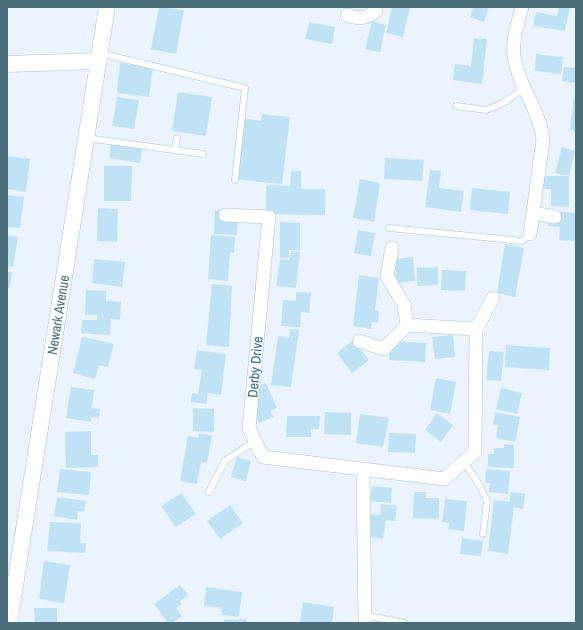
<svg xmlns="http://www.w3.org/2000/svg" width="583" height="630" font-family="'Archivo Narrow',sans-serif">
<style>
.building{fill:#bfe3f5}
.lines{fill:none;stroke-linecap:round;stroke-linejoin:round}
.service-casing{stroke:#aac2cf;stroke-width:7}
.minor-casing{stroke:#aac2cf;stroke-width:14}
.tertiary-casing{stroke:#aac2cf;stroke-width:17}
.service{stroke:#fff;stroke-width:6}
.minor{stroke:#fff;stroke-width:13}
.tertiary{stroke:#fff;stroke-width:16}
.labels{text-anchor:middle;stroke-width:3;stroke-linejoin:round;paint-order:stroke}
.street-label{font-size:14px;fill:#4a6d7b;stroke:#f1f8ff}
</style>
<rect width="100%" height="100%" fill="#eaf3fe"/>
<path class="building" d="M159,7L184,10L176,54L151,49Z
M392,7H410L403,37L386,33Z
M473,7H489L484,22L470,17Z
M559,7H570L565,31L533,26L536,12L557,16Z
M372,21L386,25L380,52L365,49Z
M309,22L335,27L332,44L305,39Z
M474,38L487,39L482,84L453,80L455,64L471,66Z
M536,54L563,57L561,74L535,71Z
M120,63L153,67L149,97L117,93Z
M564,67L576,68V83L562,81Z
M575,89H576V131L570,130Z
M178,92L212,97L206,136L172,131Z
M117,97L139,100L134,129L112,126Z
M262,114L290,117L282,184L233,179L239,118L261,121Z
M112,140L143,145L140,163L109,158Z
M562,147L575,151L569,176V207L551,206V189H540L541,176H569L555,173Z
M7,156L30,159L26,192L7,189Z
M385,158L424,160L422,181L384,179Z
M104,166H132L131,201H104Z
M430,170L441,171L439,188L464,191L461,212L425,207Z
M291,171H301V189H325V215L266,214V185L290,186Z
M360,179L380,183L374,222L353,218Z
M472,188L510,192L508,214L470,210Z
M7,195L24,197L20,228L7,227Z
M98,208L118,209L117,242L97,241Z
M215,210L238,212L237,235L214,234Z
M549,211L576,213V241L559,240L560,227L548,226Z
M280,222L300,223V250H289V258H280Z
M358,230L375,233L371,256L354,253Z
M7,235L18,237L13,267L7,266Z
M211,235L235,237L234,253L230,252L228,281L208,279Z
M505,244L524,248L515,297L497,293Z
M291,251L300,252L296,288L276,286L280,259L289,260Z
M413,257L415,281L397,283L394,259Z
M94,259L125,262L122,287L92,283Z
M438,267V285L417,286V268Z
M442,270L466,271L465,291L441,290Z
M7,272H12L10,288H7Z
M359,275L379,278L375,310L379,311L378,323L372,322L371,329L353,326Z
M212,284L232,286L229,347L206,345Z
M86,290L106,291V301L121,302L120,320L111,319L110,335L81,333L82,320H97V315H85Z
M296,292L311,293L309,313L301,312L300,327L281,326L283,300L296,301Z
M290,329L299,330L291,387L271,385L278,336L289,338Z
M453,335L455,357L435,359L432,337Z
M82,337L114,344L108,367L99,365L95,379L73,373Z
M353,340L369,360L352,373L337,353Z
M390,341L426,343L425,362L389,360Z
M506,345L550,348L549,370L505,367Z
M197,350L226,354L221,395L208,393L206,404L191,402L192,393L198,394L202,370L194,369Z
M489,351L504,352L501,381L486,380Z
M436,378L456,382L450,414L430,410Z
M266,383L277,408L271,411L273,417L259,423L251,402L258,400L254,388Z
M71,387L94,390L92,408L100,409L99,418L91,417V422L66,418Z
M501,388L522,393L517,414L496,409Z
M193,408L214,409V432L193,431Z
M325,412L351,413V435L324,434Z
M495,412L520,417L515,442L496,438L498,425L493,424Z
M437,413L453,425L441,442L425,430Z
M360,414L389,418L383,447L356,443Z
M287,416H320L319,429H311V437H286Z
M91,431V455H98V467L66,468L65,432Z
M199,433L212,436L207,463L201,462L197,484L180,481L188,436L198,438Z
M389,433L416,434L415,453L388,452Z
M504,444L514,445V468L488,467V454H494V448H504Z
M237,457L251,461L246,481L231,477Z
M60,469L91,472L89,495L57,492Z
M486,469L510,471L508,494L489,492L490,483H485Z
M372,486L392,488L391,503L370,501Z
M414,492H426V498H439V519L413,518Z
M511,492L525,494L523,509L514,507L508,554L488,551L494,500L509,502Z
M181,493L196,514L176,527L161,506Z
M57,497L86,501L84,512L78,511L77,520L54,516Z
M445,499L467,501L464,531L448,529L449,523L442,522Z
M381,504L397,506L395,521L386,520L383,539L369,537L371,514L380,515Z
M230,505L243,523L220,539L207,521Z
M50,522L81,523L80,543H86L85,553L47,551Z
M462,538L483,541L481,556L460,554Z
M44,561L70,565L64,603L39,599Z
M180,585L188,595L180,601L182,604L176,608L182,616L172,623H168L154,604Z
M206,587L242,592L239,617L221,615L222,608L204,606Z
M303,602L334,607L332,623H300Z
M34,608H57V623H35Z
M246,619V623H224V620Z"/>
<g class="lines">
<g class="service-casing">
<path id="service" d="M99,53L245,88L235,180
M456,106L486,110L503,103L524,88
M87,138L203,154
M175,150L177,138
M389,228L522,241L530,234
M464,462L479,484L487,501L483,534
M209,492L225,461L255,441
M364,615L404,623"/>
</g>
<g class="minor-casing">
<path id="minor" d="M522,7C518,23 512,39 514,56C518,86 540,110 543,140L530,234
M347,15C359,19 366,19 376,11V7
M533,213L555,217
M225,215L269,217L249,428L263,457L444,479L475,452L476,329L493,298
M392,248L387,276L404,305L407,325
M359,341L384,349L407,325L476,329
M363,470L365,623"/>
</g>
<g class="tertiary-casing">
<g id="tertiary">
<path d="M7,64L98,61"/>
<path id="s1" d="M9,623L107,7"/>
</g>
</g>
<use href="#service" class="service"/>
<use href="#minor" class="minor"/>
<use href="#tertiary" class="tertiary"/>
</g>
<g class="labels">
<g class="street-label">
<text dy="5" stroke="none"><textPath href="#s1" startOffset="312">Newark Avenue</textPath></text>
<text transform="translate(255 367) rotate(-85)" y="5">Derby Drive</text>
</g>
</g>
<rect width="583" height="630" fill="none" stroke="#4a6d7b" stroke-width="16"/>
</svg>
